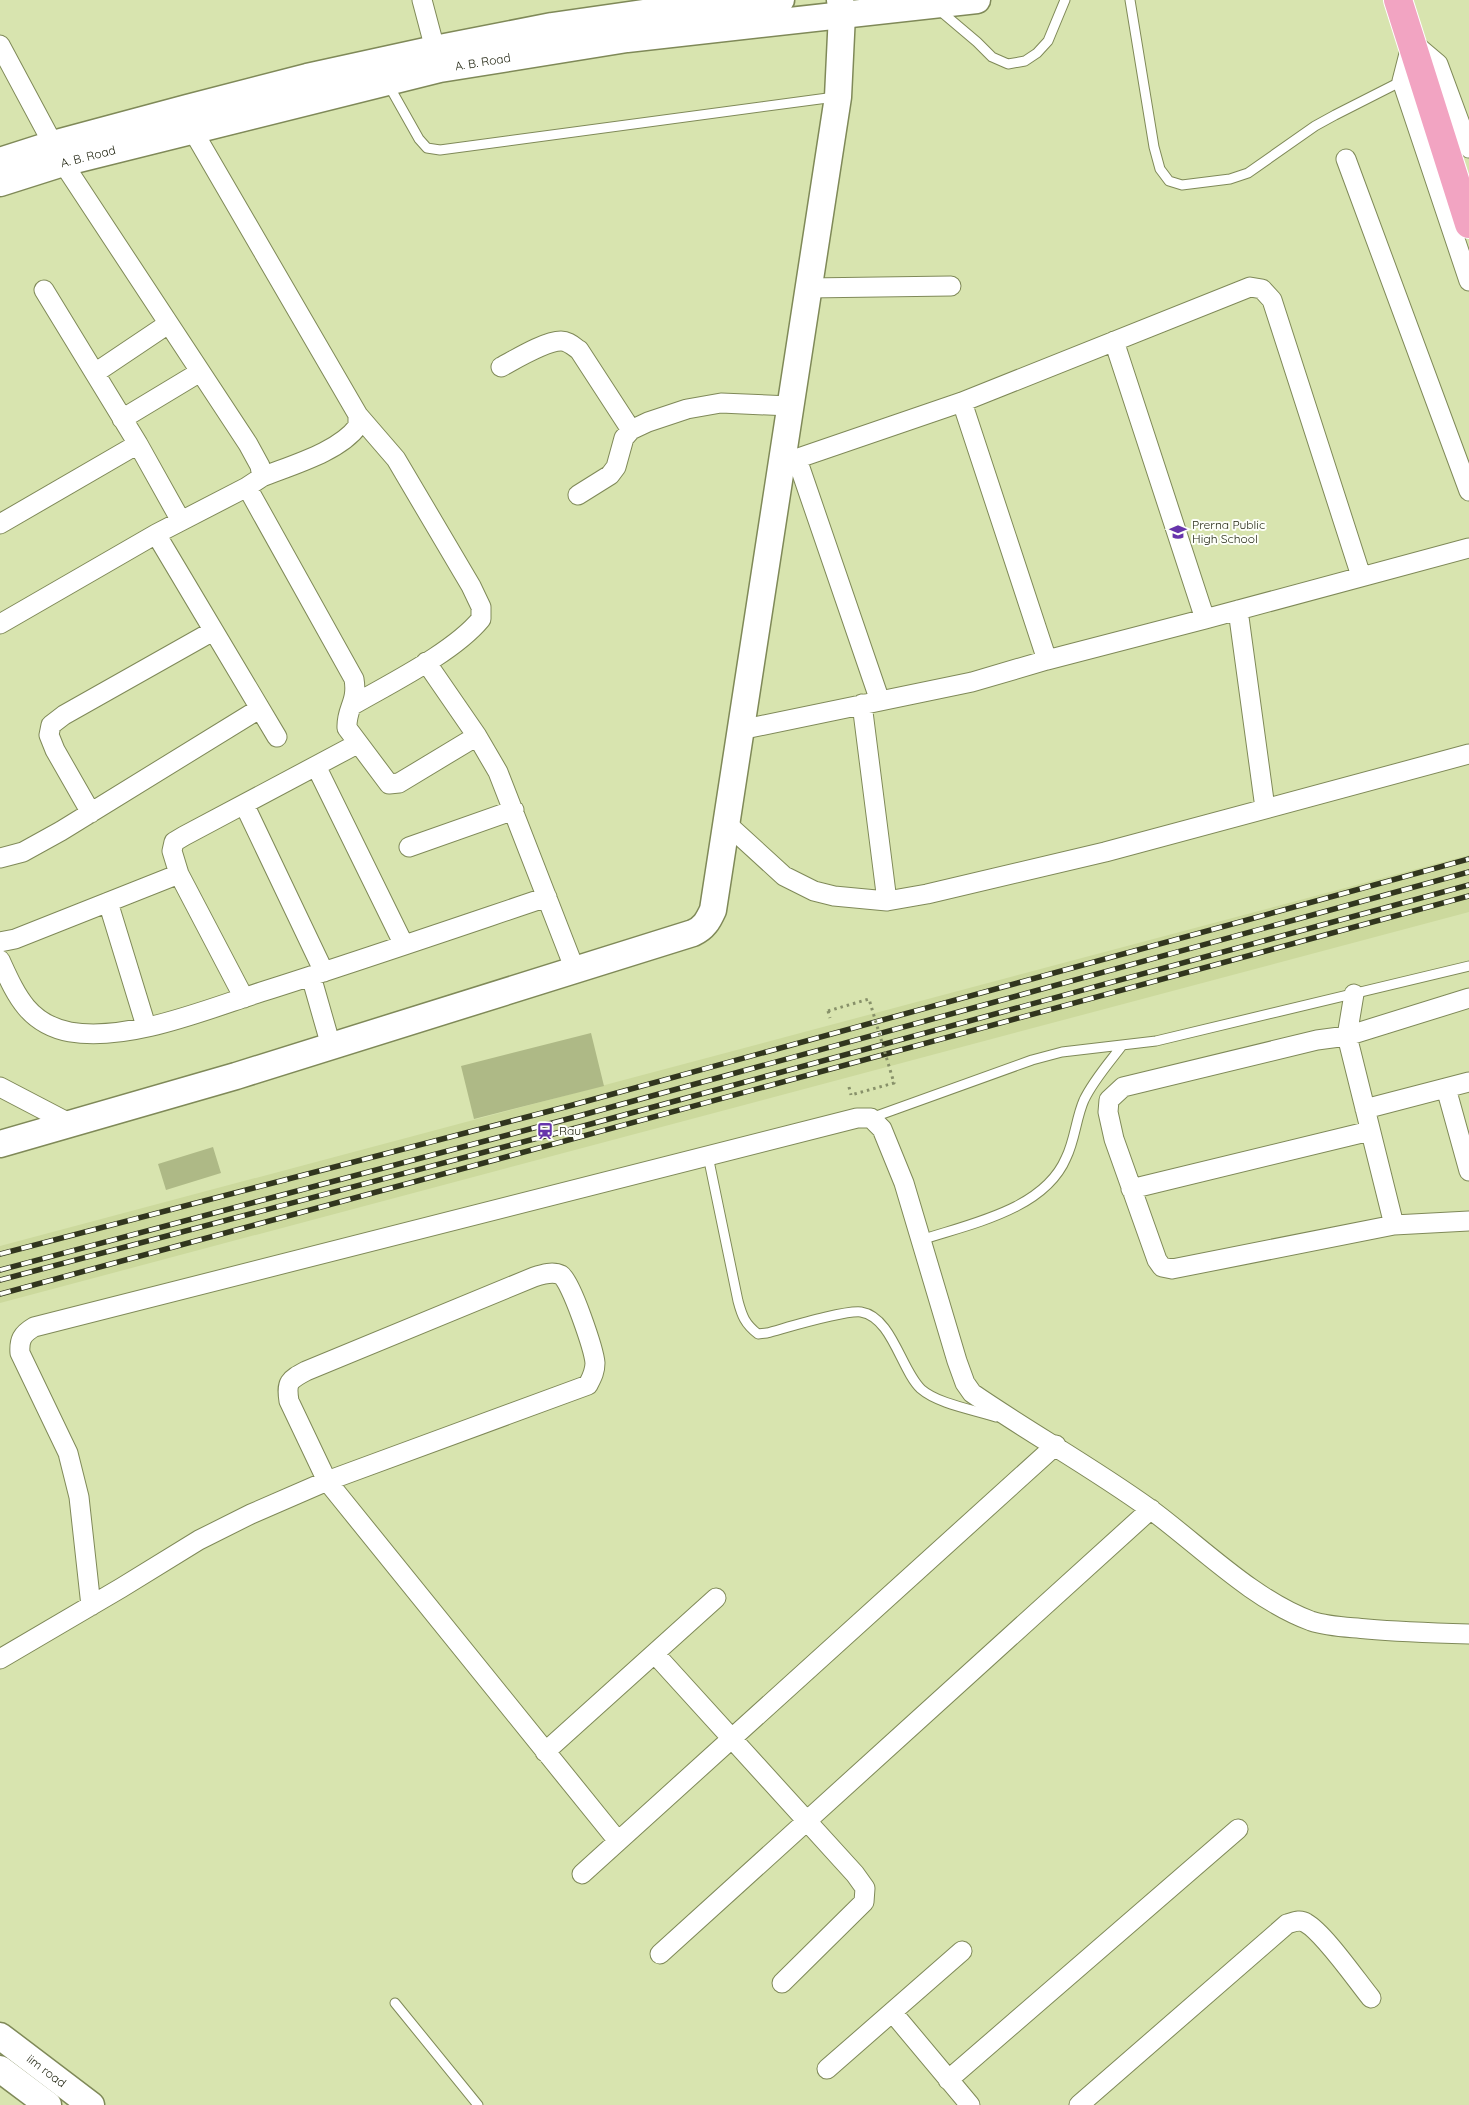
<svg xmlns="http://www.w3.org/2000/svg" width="1469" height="2105" font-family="Quicksand,sans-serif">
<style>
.built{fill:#ccd99d}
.building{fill:#aeb986}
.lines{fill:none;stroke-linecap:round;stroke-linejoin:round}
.lane-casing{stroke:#7f8958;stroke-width:11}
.street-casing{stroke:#7f8958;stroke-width:21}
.secondary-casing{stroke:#7f8958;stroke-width:29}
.primary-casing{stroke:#fff;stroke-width:30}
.path{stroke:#879069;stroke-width:3;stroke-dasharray:2.5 4;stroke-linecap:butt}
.lane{stroke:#fff;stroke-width:9}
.street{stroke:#fff;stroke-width:19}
.secondary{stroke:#fff;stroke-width:26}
.primary{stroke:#f2a4c2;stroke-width:28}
.rail-casing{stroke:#31351e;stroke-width:5.5}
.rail{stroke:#fdfff9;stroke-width:4;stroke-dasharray:11;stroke-linecap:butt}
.path-bridge{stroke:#879069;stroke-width:3;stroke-dasharray:2.5 4;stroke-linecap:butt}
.labels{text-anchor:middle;stroke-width:4;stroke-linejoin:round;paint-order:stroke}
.street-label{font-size:12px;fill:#1e220e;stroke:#fdfff9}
.poi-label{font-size:12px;fill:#1e220e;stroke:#fdfff9;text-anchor:start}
</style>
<rect width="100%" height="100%" fill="#d8e4af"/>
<path class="built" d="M1469,855V912L0,1303V1246Z"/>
<path class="building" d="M591,1033L604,1086L474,1119L461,1066Z
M213,1147L221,1173L166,1190L158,1164Z"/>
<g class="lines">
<g class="lane-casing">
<path id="lane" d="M1130,0L1154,147L1160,169L1169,181L1182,185L1230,179L1248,173L1315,126L1335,115L1402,81
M938,9L977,42L992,57L1008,64L1025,61L1037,53L1048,41L1065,0
M388,84L419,139L427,148L440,150L835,97
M871,1118L1032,1060L1062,1052L1156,1041L1469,966
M708,1156L738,1301C742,1316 745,1324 758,1334L767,1333C786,1328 844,1310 861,1312C892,1317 901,1370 921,1389C938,1404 975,1410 996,1417
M921,1240C969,1224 1044,1210 1066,1158C1075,1140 1076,1118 1084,1100C1093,1081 1108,1064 1121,1047
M395,2003L478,2105"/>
</g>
<g class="street-casing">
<path id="street" d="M422,0L435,49
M0,45L53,144
M193,131L358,415V426C339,452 292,465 262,477
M1469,148L1438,64L1412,42L1402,81L1469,281
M1346,159L1469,491
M808,288L951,286
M44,290L138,444L181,521
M1114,341L1205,619
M501,367C516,359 545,341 561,341C568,341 573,346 579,350L631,430
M95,373L168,324
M962,402L1047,660
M122,419L200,372
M797,459L880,701
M781,464L962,402L1250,287L1262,289L1272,300L1361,576
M247,487L354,679C358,703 346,708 347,728L389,784L399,783L477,736
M578,495L610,475L616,467L624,438L631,430L648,422L687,409L721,403L790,406
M0,524L138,444
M156,534L277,737
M1238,610L1265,808
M0,624L156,534L247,487L262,477L260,466L248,444L63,163
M426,662L477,736L498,772L575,970
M862,704L887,901
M353,705C391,683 454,652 481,619V607L471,586L396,459L358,415
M740,730L972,682L1047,660L1205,619L1469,548
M316,766L404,945
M244,804L324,972
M91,813L55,750L49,735L51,725L64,715L213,631
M726,823L784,876L814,891L834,896L887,901L927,894L1105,852L1469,754
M409,847L514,810
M0,858L23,852L61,831L259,709
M108,902L146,1026
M0,942L15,939L179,874
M0,960C16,995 28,1024 70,1032C128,1042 205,1010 261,992C356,962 452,929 547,897
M311,976L331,1046
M1354,994L1347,1036L1317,1040L1123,1087L1109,1100L1108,1112L1114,1139L1157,1260L1162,1267L1172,1269L1394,1225L1469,1221
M244,998L179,874L172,851L174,842L184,836L357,744
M0,1087L69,1123
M1446,1088L1469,1171
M1365,1109L1469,1082
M1131,1189L1370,1131
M1394,1225L1347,1036L1469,998
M91,1606L79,1497L68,1453L20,1353C19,1340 22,1334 34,1327L857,1118H871L882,1129L904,1183L957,1361L965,1383L972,1393C1030,1433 1092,1467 1150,1509C1199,1545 1253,1600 1311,1621C1329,1627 1348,1627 1367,1629C1401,1632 1435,1633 1469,1634
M655,1654L855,1874L865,1888L864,1902L782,1983
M0,1659L121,1588L199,1540L251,1514L327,1481L588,1385C592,1377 595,1372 595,1363C594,1350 571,1281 561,1275C553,1271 543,1274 534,1277L306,1371C289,1380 286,1382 289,1401L327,1481L618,1841
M545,1752L716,1598
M582,1874L1056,1445
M660,1954L1151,1509
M893,2013L970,2105
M827,2069L962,1951
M948,2080L1238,1829
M1079,2105L1287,1924C1294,1922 1300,1919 1306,1923C1324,1933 1357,1981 1371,1998"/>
</g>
<g class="secondary-casing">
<g id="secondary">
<path d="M0,161L53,144L187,108L307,77L435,49L552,26L679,8L781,0"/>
<path id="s1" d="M0,183L63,163L440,69L627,39L977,0"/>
<path d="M0,1144L236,1076L693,933C704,928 708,921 713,910L838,97L842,14L840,0"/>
<path id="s2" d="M0,2036L91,2105"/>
<path d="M0,2069L48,2105"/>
</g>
</g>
<g class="primary-casing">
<path id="primary" d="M1398,0L1469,224"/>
</g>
<path class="path" d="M828,1011L830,1018
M849,1087L851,1095"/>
<use href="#lane" class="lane"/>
<use href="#street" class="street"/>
<use href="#secondary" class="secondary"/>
<use href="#primary" class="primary"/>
<g class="rail-casing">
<path id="rail" d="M0,1254L569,1106L1469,859
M0,1270L575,1117L1469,872
M0,1280L576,1128L1469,885
M0,1294L1469,896"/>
</g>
<use href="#rail" class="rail"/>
<path class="path-bridge" d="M828,1011L869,999L894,1083L851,1095"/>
</g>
<defs>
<g id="school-bare" transform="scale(1.35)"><path d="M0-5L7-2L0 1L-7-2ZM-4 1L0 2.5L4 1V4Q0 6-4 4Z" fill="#6634ab" stroke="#fdfff9" stroke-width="2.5" paint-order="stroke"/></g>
<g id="station-bare" transform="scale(1.35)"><path d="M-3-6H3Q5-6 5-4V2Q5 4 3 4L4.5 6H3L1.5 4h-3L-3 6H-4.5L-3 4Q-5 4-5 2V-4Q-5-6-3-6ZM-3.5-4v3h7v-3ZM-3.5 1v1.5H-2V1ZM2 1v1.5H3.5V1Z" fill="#6634ab" stroke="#fdfff9" stroke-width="2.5" paint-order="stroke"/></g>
</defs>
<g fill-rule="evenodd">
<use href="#school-bare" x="1178" y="532"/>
<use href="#station-bare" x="545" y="1131"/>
</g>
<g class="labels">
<g class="street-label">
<text dy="4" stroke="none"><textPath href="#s1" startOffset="498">A. B. Road</textPath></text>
<text dy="4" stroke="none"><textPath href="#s1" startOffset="92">A. B. Road</textPath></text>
<text dy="4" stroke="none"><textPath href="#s2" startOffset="58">iim road</textPath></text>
</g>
<g class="poi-label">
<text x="1192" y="529">Prerna Public<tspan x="1192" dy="14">High School</tspan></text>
<text x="559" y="1135">Rau</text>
</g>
</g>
</svg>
